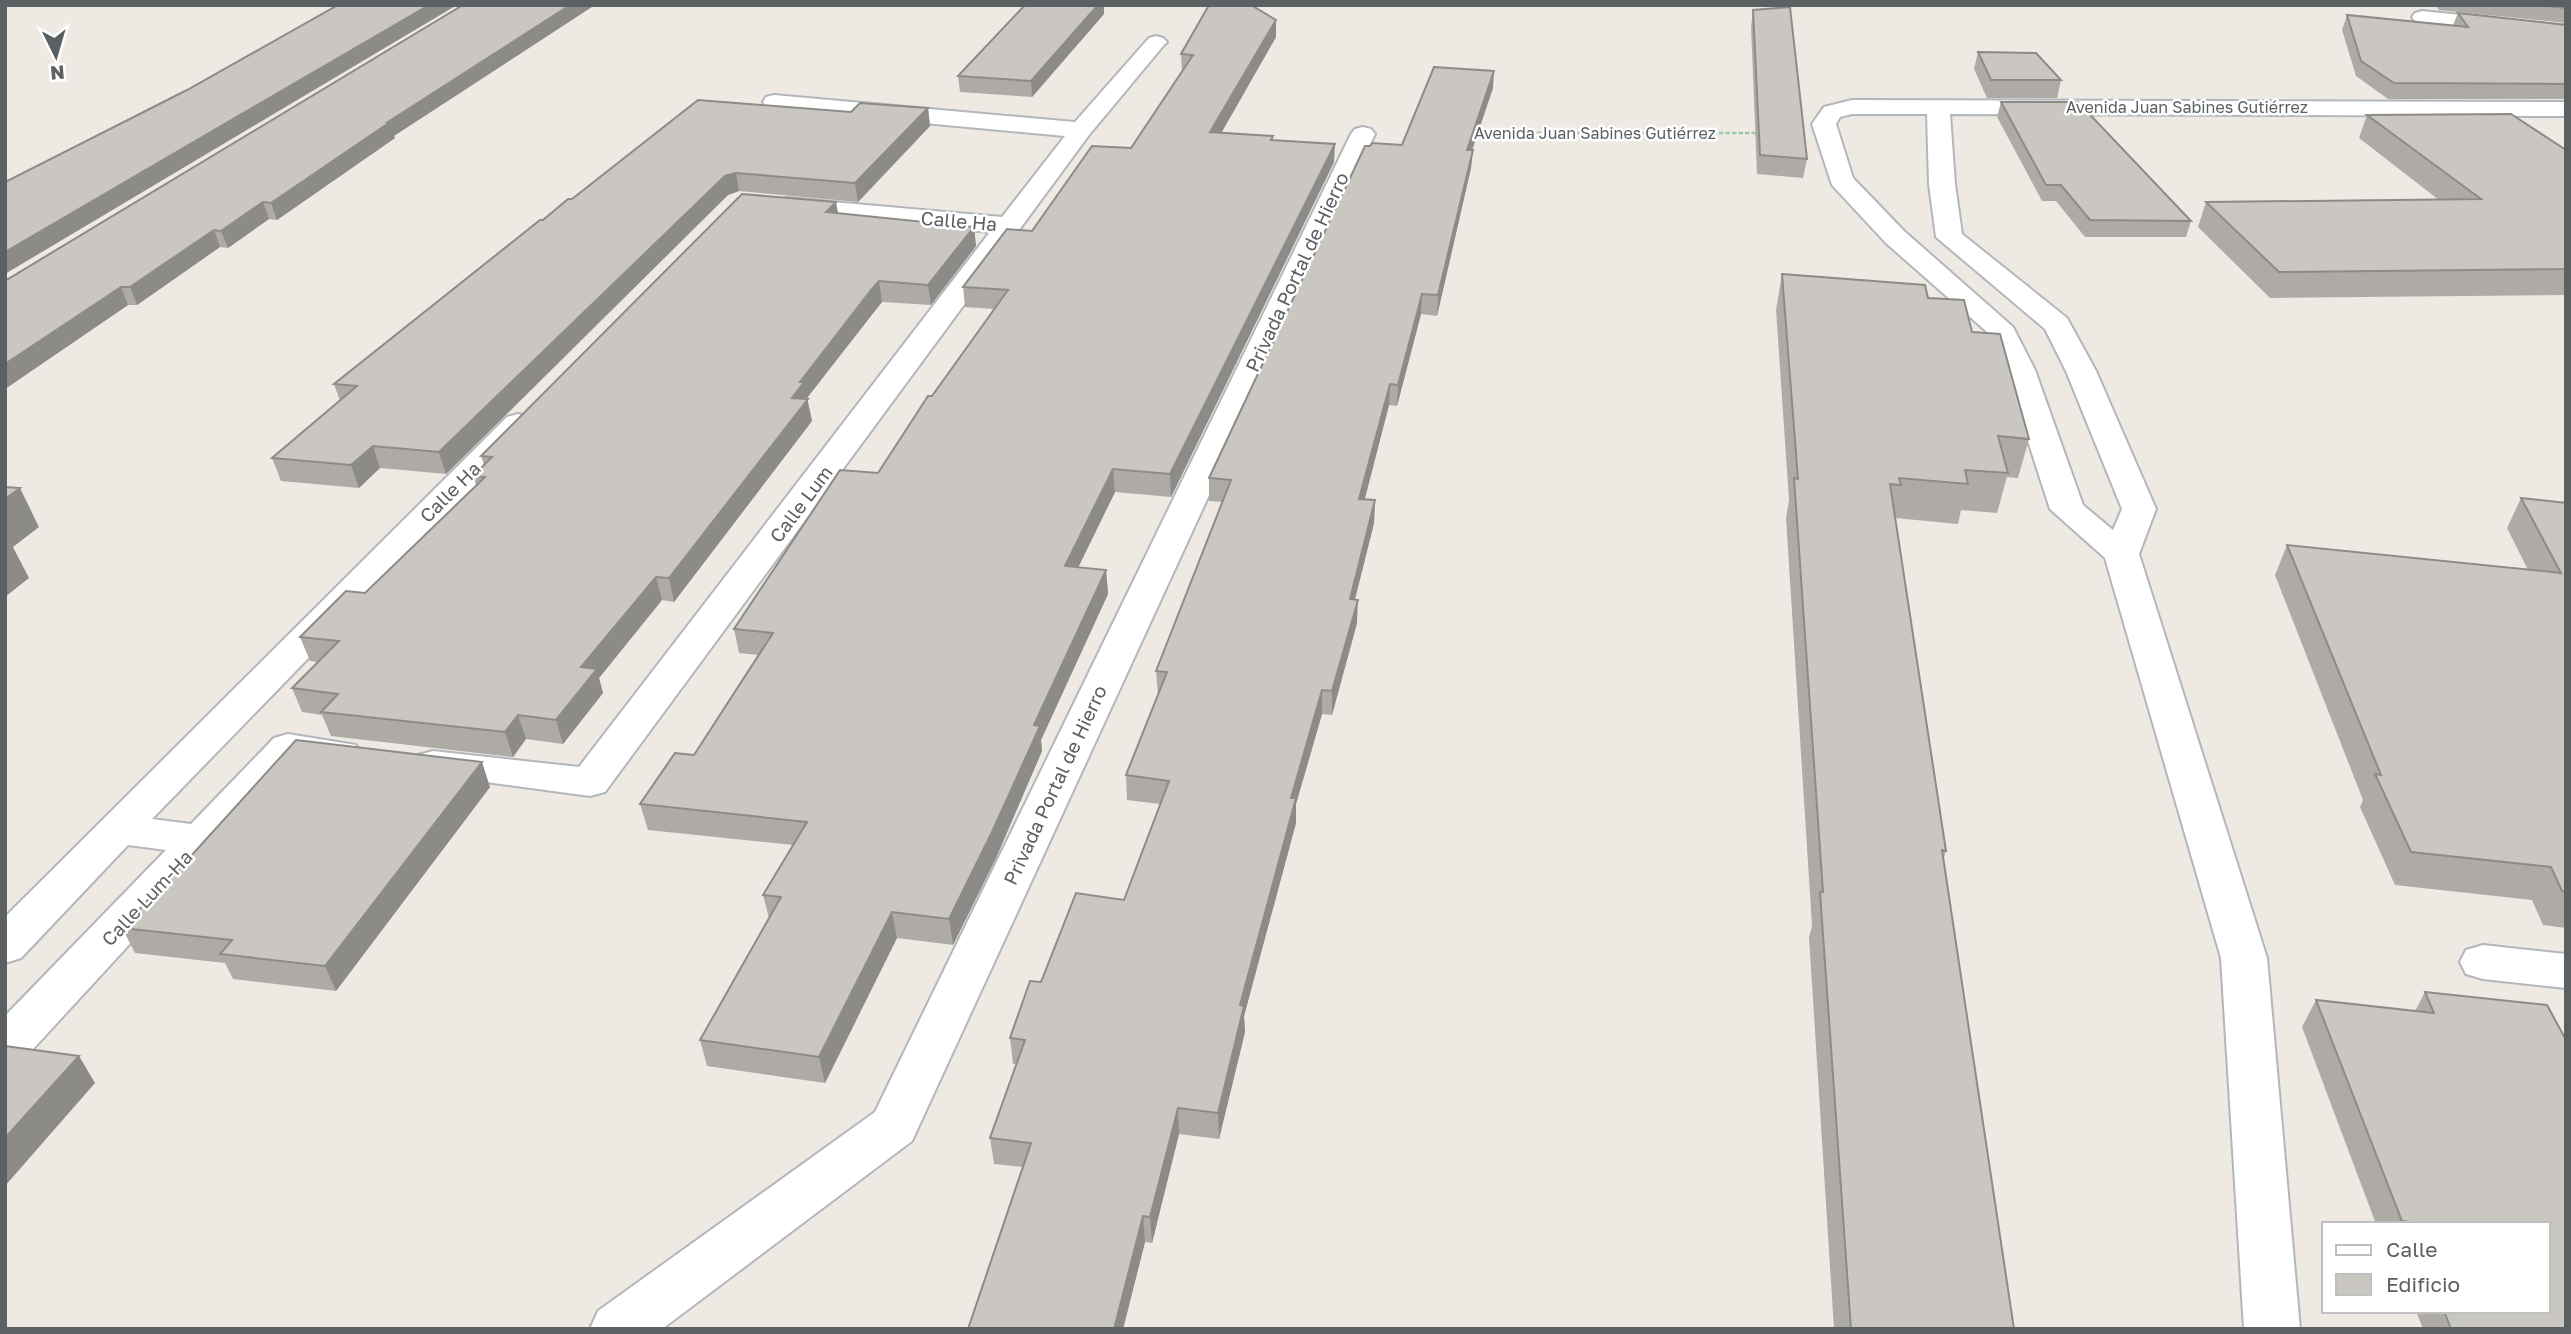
<svg xmlns="http://www.w3.org/2000/svg" width="2571" height="1334" font-family="'Golos Text',sans-serif">
<style>
.lines{fill:none;stroke-linecap:round;stroke-linejoin:round}
.minor-casing{stroke:#b3b6ba;stroke-width:4}
.path{stroke:#9bcba1;stroke-width:2.5;stroke-dasharray:4.5 2;stroke-linecap:butt}
.minor{fill:#fff;fill-rule:evenodd}
.wall{fill:#aeaba7}
.shaded-wall{fill:#8d8b88}
.building{fill:#cac7c2;stroke:#8d8b88;stroke-width:2}
.labels{text-anchor:middle;stroke-width:5;stroke-linejoin:round;paint-order:stroke}
.far-street-label{font-size:16px;fill:#5b6063;stroke:#fff}
.street-label{font-size:19px;fill:#5b6063;stroke:#fff}
</style>
<rect width="100%" height="100%" fill="#eeeae3"/>
<g class="lines">
<g class="minor-casing">
<path id="minor" d="M2422,11L2566,26V38L2415,21L2412,17L2415,13Z
M1156,36L1163,38L1167,42L1163,46L1089,135L605,792L590,796L418,773L412,764L418,755L433,751L579,767L990,232L787,214L778,211L774,206L778,201L787,198L1002,217L1065,136L774,109L766,107L763,102L766,97L774,95L1075,122L1149,38Z
M1852,100L2566,102V116L1950,114L1955,184L1962,234L2067,318L2096,371L2156,509L2139,554L2267,958L2300,1329H2244L2221,958L2105,558L2050,509L2005,370L1986,331L1886,243L1832,185L1812,124L1824,107ZM1852,114H1927L1929,184L1936,237L2045,329L2066,371L2122,509L2113,530L2083,505L2035,370L2013,327L1904,231L1853,178L1836,124L1840,117Z
M1363,127L1371,129L1375,134L912,1141L662,1329H590L598,1311L875,1112L1351,134L1355,129Z
M518,414L529,417L534,424L529,431L152,819L191,824L274,738L288,734L356,745L362,754L356,763L342,767L298,761L22,1061L5,1067V1016L166,850L128,845L21,958L5,963V917L507,417Z
M2483,945L2566,954V988L2483,979L2466,974L2460,962L2466,950Z"/>
</g>
<path class="path" d="M1472,133H1761"/>
<use href="#minor" class="minor"/>
</g>
<path class="wall" d="M2435,5H2566V23L2439,10Z
M1753,10L1807,159L1803,178L1757,174L1751,27Z
M2458,13L2566,25V99H2388L2356,76L2342,30L2347,15L2453,25Z
M1104,14L1032,97L960,92L958,76Z
M1276,20V37L1221,133L1273,136V140L1334,162L1171,497L1115,492L1078,568L1106,570L1108,594L1041,740L1042,751L996,858L953,945L897,938L825,1083L707,1066L700,1040L769,918L763,895L793,845L648,830L640,804L694,755L758,655L739,653L734,629L878,473L994,309L965,307L963,287L1131,148L1182,71L1181,54Z
M1978,52L2061,80L2057,98H1987L1974,69Z
M1493,88L1472,150L1471,168L1437,316L1421,314L1397,406L1389,405L1364,499L1375,500L1374,523L1355,600L1357,623L1332,715L1322,714L1296,804V823L1244,1016L1245,1032L1219,1139L1179,1134L1152,1243L1145,1242L1123,1329H968L1023,1167L994,1164L990,1138L1016,1064H1013L1010,1038L1041,982L1124,900L1160,804L1127,800L1126,775L1158,695L1156,671L1222,502L1209,501V478L1402,145Z
M2001,102L2191,221L2186,237H2085L2056,201H2042L1997,117Z
M928,108L930,126L858,202L739,191L728,195L446,474L380,468L359,488L281,481L272,458L340,401L334,384L543,220L572,199L851,112Z
M2367,115L2566,150V295L2270,298L2198,227L2206,202L2439,200L2359,138Z
M394,136L395,138L277,220L269,219L228,248L220,247L137,305H128L5,389V280Z
M836,202L838,213L974,227L976,246L931,305L882,302L875,309L807,398L812,421L674,602L662,600L599,678L603,693L563,744L526,739L513,757L331,736L322,715L302,712L292,688L318,662L310,661L300,637L365,593L476,485L473,476L484,465L481,456Z
M1782,274L1928,298L1972,332L2029,439L2018,478L2007,477L1997,513L1961,510L1958,524L1895,518L1946,851L1943,861L2014,1329H1834L1809,937L1812,926L1786,518L1789,500L1776,310Z
M2521,498L2566,503V928L2543,925L2532,900L2395,885L2360,807L2363,800L2275,575L2287,545L2528,570L2507,528Z
M490,787L336,991L233,979L225,963L135,953L122,928L171,878Z
M2425,992L2547,1005L2566,1040V1329H2423L2416,1311H2548V1224H2376L2302,1027L2316,1000L2415,1011Z"/>
<path class="shaded-wall" d="M429,5H457L5,274V252Z
M570,5H595L394,136L395,138L277,220L271,203L388,122Z
M1098,5H1104V14L1032,97L1031,81Z
M1276,20V37L1211,151L1210,132Z
M1494,71L1493,88L1466,168L1467,150Z
M928,108L930,126L858,202L855,183Z
M1335,144L1334,162L1171,497L1170,474Z
M1473,150L1471,168L1437,316L1438,295Z
M736,173L739,191L728,195L446,474L439,452L725,176Z
M263,202L269,219L228,248L221,231Z
M836,202L839,221L826,212Z
M974,227L976,246L931,305L928,285Z
M214,230L220,247L137,305L130,287Z
M879,281L882,302L807,398L812,421L674,602L669,578L792,398L800,382Z
M121,287L128,305L5,389V364Z
M1422,294L1421,314L1397,406L1398,385Z
M1390,384L1389,405L1359,522V499Z
M373,446L380,468L359,488L351,465Z
M1113,469L1115,492L1067,590L1065,566Z
M20,488L39,527L13,547L29,578L5,597V499Z
M1375,500L1374,523L1349,622L1350,599Z
M1106,570L1108,594L1041,740L1042,751L996,858L953,945L949,919L1034,725Z
M656,577L662,600L599,678L603,693L563,744L556,720L581,667Z
M1358,600L1357,623L1332,715V691Z
M1322,690V714L1296,804V823L1244,1016L1245,1032L1219,1139L1218,1113L1240,1005L1291,798Z
M518,715L526,739L513,757L505,732Z
M482,762L490,787L336,991L325,966Z
M892,912L897,938L825,1083L819,1057Z
M79,1056L95,1083L5,1186V1138Z
M1178,1108L1179,1134L1152,1243L1150,1217Z
M1143,1216L1145,1242L1123,1329H1114Z"/>
<path class="building" d="M338,5H429L5,252V182L187,90Z
M463,5H570L388,122H390L271,203L263,202L221,231L214,230L130,287H121L5,364V280L8,279Z
M1025,5H1098L1031,81L958,76Z
M1209,5H1251L1276,20L1210,132L1273,136L1271,140L1335,144L1170,474L1113,469L1065,566L1106,570L1034,725L1040,726L992,832L949,919L892,912L819,1057L700,1040L781,897L763,895L807,822L640,804L675,753L694,755L773,633L734,629L840,470L878,473L928,396H932L1008,290L963,287L1007,229L1032,231L1092,146L1131,148L1193,55L1181,54Z
M2538,5H2566V8Z
M1790,7L1807,159L1760,155L1753,10Z
M2458,13L2566,25V84L2394,83L2361,61L2347,15L2468,27Z
M1978,52L2036,53L2061,80H1991Z
M1434,67L1494,71L1467,150H1473L1438,295L1422,294L1398,385L1390,384L1359,499L1375,500L1350,599L1358,600L1332,691L1322,690L1291,798H1296L1240,1005L1244,1006L1218,1113L1178,1108L1150,1217L1143,1216L1114,1329H968L1031,1143L990,1138L1025,1040L1010,1038L1030,981L1041,982L1076,893L1124,900L1169,781L1126,775L1167,672L1156,671L1231,480L1209,478L1365,146H1370L1372,143L1402,145Z
M698,100L851,112L860,103L928,108L855,183L736,173L725,176L439,452L373,446L351,465L272,458L357,386L334,384L540,220H543L568,199H572Z
M2001,102H2078L2191,221L2090,220L2061,185H2046Z
M2511,114L2566,150V269L2279,272L2206,202L2481,199L2367,115Z
M742,194L836,202L826,212L974,227L928,285L879,281L872,289L800,382H804L792,398L808,399L669,578L656,577L581,667L597,669L556,720L518,715L505,732L321,712L338,694L292,688L339,641L300,637L346,591L365,593L485,477L473,476L492,457L481,456Z
M1782,274L1925,285L1928,298L1964,300L1972,332L2000,334L2029,439L1998,436L2008,473L1965,470L1968,484L1899,478L1901,485L1890,484L1946,851L1942,850L2014,1329H1851L1820,892H1823L1794,478L1798,479Z
M5,487L20,488L5,499Z
M2521,498L2566,503V892L2562,891L2551,867L2411,852L2375,774L2381,775L2287,545L2561,573Z
M296,740L482,762L325,966L220,954L232,940L122,928L168,878H171Z
M2425,992L2547,1005L2566,1040V1329H2451L2444,1311H2548V1224H2410L2409,1222L2402,1221L2316,1000L2434,1013Z
M5,1046L79,1056L5,1138Z"/>
<g class="labels">
<g class="far-street-label">
<text x="2187" y="113">Avenida Juan Sabines Gutiérrez</text>
<text x="1595" y="139">Avenida Juan Sabines Gutiérrez</text>
</g>
<g class="street-label">
<text transform="translate(959 221) rotate(5)" y="7">Calle Ha</text>
<text transform="translate(1297 272) rotate(-65)" y="7">Privada Portal de Hierro</text>
<text transform="translate(450 492) rotate(-45)" y="7">Calle Ha</text>
<text transform="translate(801 504) rotate(-53)" y="7">Calle Lum</text>
<text transform="translate(1055 785) rotate(-65)" y="7">Privada Portal de Hierro</text>
<text transform="translate(147 898) rotate(-47)" y="7">Calle Lum-Ha</text>
</g>
</g>
<rect width="2571" height="1334" fill="none" stroke="#5b6063" stroke-width="14"/>
<rect x="2322" y="1222" width="228" height="91" fill="#ffffff" stroke="#bdbfc1" stroke-width="2"/>
<rect x="2336" y="1245" width="35" height="10" fill="#ffffff" stroke="#bdbfc1" stroke-width="2"/>
<text x="2386" y="1257" font-size="21" fill="#5b6063">Calle</text>
<rect x="2336" y="1274" width="35" height="21" fill="#cac7c2" stroke="#bdbfc1" stroke-width="2"/>
<text x="2386" y="1292" font-size="21" fill="#5b6063">Edificio</text>
<g transform="translate(56 56) rotate(175)" stroke="#ffffff" stroke-width="5" paint-order="stroke">
<path d="M0-5L12 26L0 18L-12 26Z" fill="#5b6063"/>
<text y="-10" font-size="19" font-weight="bold" text-anchor="middle" fill="#5b6063">N</text>
</g>
</svg>
